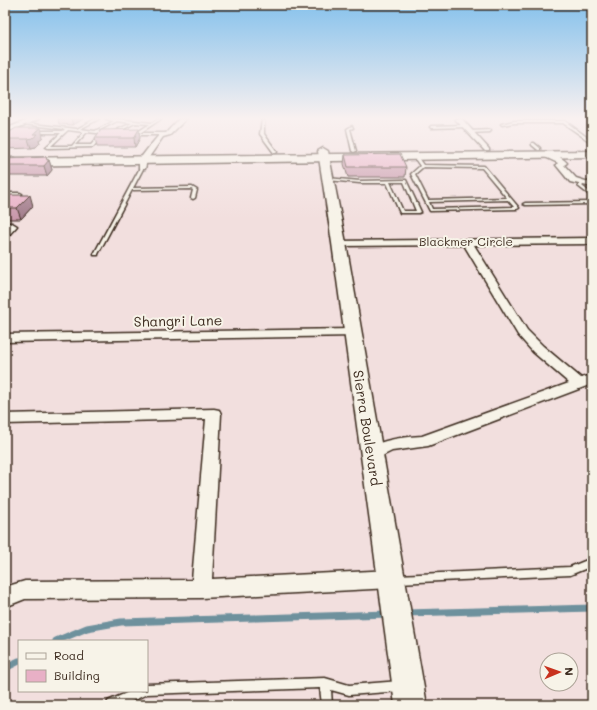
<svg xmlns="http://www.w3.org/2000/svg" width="597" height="710" font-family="Mali,sans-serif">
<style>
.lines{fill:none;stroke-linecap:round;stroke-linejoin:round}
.stream{stroke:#6e919d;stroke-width:7}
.lane-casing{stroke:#3b2a1e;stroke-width:3}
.street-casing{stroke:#3b2a1e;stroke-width:3}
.secondary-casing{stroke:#3b2a1e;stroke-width:3}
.primary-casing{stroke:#3b2a1e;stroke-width:3}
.lane{fill:#f7f3e8;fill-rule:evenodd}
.street{fill:#f7f3e8;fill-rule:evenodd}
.secondary{fill:#f7f3e8;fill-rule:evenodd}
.primary{fill:#f7f3e8;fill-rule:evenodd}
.wall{fill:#c897aa;stroke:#3b2a1e}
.shaded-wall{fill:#a27b8b;stroke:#3b2a1e}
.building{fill:#e8b0c6;stroke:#3b2a1e}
.labels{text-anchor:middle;stroke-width:4;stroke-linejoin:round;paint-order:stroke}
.far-street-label{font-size:12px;fill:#3b2a1e;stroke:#f7f3e8}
.street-label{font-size:14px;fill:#3b2a1e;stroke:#f7f3e8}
</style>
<rect width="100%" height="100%" fill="#f2dfde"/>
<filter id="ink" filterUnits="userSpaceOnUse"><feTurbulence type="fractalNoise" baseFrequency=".025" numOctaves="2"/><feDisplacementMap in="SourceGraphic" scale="8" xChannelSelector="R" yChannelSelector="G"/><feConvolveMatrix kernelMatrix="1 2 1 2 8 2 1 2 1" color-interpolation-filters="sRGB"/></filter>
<g filter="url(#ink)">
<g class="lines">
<path class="stream" d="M406,613L592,608
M56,641L87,628L121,622L389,614
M5,668L19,661"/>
<g class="lane-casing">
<path id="lane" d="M95,119H99L80,129L95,131L114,121L106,119H118L152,123L158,119H161L140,133H168L170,134L168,135H132V133H136L150,124L135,123L114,134H112V132L132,123L117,121L98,131L106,132V134L87,132L75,145H91L99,136H101V138L93,147L48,148L46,147L47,146L61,133H35L34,131H63L65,129L23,124L24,123L77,129ZM68,130L84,132L72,146H51Z
M262,119H264V134L277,152L276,153H274L260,134Z
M514,121H565L592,141V143L563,123H514L502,125L501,124Z
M464,125L465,127L431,128L430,127L431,126Z
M352,126L353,128L350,129L356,151L354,152L352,151L347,129Z
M491,130L490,132L469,133L468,132L469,131Z
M532,143H534L540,148V150H538L532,145Z
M414,155H416L423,165L484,166L519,208L517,209L430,211L411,174L420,166L413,156ZM423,167L482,168L507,198L428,200L415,174ZM508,200L514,207L432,209L429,202Z
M141,166L144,167L133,188L192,187L197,190L195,198L193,199L191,198L193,190L191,189L132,190L98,254V255H94V254Z
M327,178L360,181L406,180L421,212L419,213H400L387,183H360L328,180H327ZM390,182H404L416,211H403Z
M583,182L586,183L582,186L592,194V197L578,186Z
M5,193H20L22,194L20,195H5Z
M592,202V204L525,205L523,204L525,203Z
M592,558V566L570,575L398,583L395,582L393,579L395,576L398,575L570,567Z
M325,678L349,685L400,681L404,682L405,686L404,690L400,691L349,695L331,690L332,705H322L320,688L147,694L124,705H107L108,701L131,691H147V684Z"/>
</g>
<g class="street-casing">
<path id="street" d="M30,119H39L5,133V129Z
M179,119H186L170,135L163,137L147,160L145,169H139V160L149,147L159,135L166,133Z
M455,119H462L489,149V151H485Z
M545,153C553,153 562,157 567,163L564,165L576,178L592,183V187L570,182L556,165L558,163L545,157Z
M5,223H12L17,226L8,236L5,237Z
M592,238V244L474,245L527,330L543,346L581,378L592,375V384L428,446L392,451L372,461L366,459L364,455C373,439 405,437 422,436L569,383L533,352L518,335L464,245L339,246L336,245L334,243L336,241Z
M352,329L356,330L358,333L356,336L5,342V334Z
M214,409L219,410L221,414L212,579L391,570L398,573L401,579L398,585L391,588L201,598L25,599L5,607V587L25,581L192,580L206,419L5,424V414Z"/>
</g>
<g class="secondary-casing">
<path id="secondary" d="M323,148L328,151L346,243L427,705H395L332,243L318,151Z"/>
</g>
<g class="primary-casing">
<path id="primary" d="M592,151V157L5,166V158Z"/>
</g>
<use href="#lane" class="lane"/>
<use href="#street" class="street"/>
<use href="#secondary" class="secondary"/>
<use href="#primary" class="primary"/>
</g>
<path class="wall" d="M58,119H83L73,125L59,124Z
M101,130L140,138L135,147H97L95,138Z
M5,135L43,137L39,140L40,143L36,147L31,148L5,149Z
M345,155L406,167L405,177H348L344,164Z
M46,157L47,160H49L52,170L47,176H5V159Z
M5,195L33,206L21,219H5Z"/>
<path class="shaded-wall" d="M71,119H83L73,125Z
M41,128L43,137L39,140L40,143L36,147L31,148L28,139Z
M139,129L140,138L135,147L134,138Z
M46,157L48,162L49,160L52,170L47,176L44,166L47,160Z
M30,195L33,206L21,219L17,208Z"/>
<path class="building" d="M16,128H41L33,134H38L33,138L28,139H5V135Z
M139,129L134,138H95L101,130Z
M400,154L406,167H348L345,155Z
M46,157L47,160H49L44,166H5V159Z
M5,195H30L17,208H5Z"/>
</g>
<linearGradient id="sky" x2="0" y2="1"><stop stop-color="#85c1ec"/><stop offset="0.54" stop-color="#f9f1f0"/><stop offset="1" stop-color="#f9f1f0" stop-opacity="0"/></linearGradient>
<rect width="597" height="219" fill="url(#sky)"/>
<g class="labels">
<g class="far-street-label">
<text x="466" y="246">Blackmer Circle</text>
</g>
<g class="street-label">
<text transform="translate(178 321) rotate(-1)" y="5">Shangri Lane</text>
<text transform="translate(367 428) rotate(81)" y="5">Sierra Boulevard</text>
</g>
</g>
<rect width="597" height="710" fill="none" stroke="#f7f3e8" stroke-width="20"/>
<rect x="10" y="10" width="577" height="690" fill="none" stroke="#3b2a1e" stroke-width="1.5" filter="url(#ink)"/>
<rect x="18" y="640" width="130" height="52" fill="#f7f3e8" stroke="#aca397"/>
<rect x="26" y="653" width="20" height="6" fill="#f7f3e8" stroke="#aca397"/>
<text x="54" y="660" font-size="12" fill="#3b2a1e">Road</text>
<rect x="26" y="670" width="20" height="12" fill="#e8b0c6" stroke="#aca397"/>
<text x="54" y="680" font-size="12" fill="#3b2a1e">Building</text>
<g transform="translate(559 672) rotate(88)"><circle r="19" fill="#f7f3e8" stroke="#aca397"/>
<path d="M0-3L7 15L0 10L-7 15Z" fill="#c8321e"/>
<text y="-6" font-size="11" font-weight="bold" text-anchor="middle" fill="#3b2a1e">N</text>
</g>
</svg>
